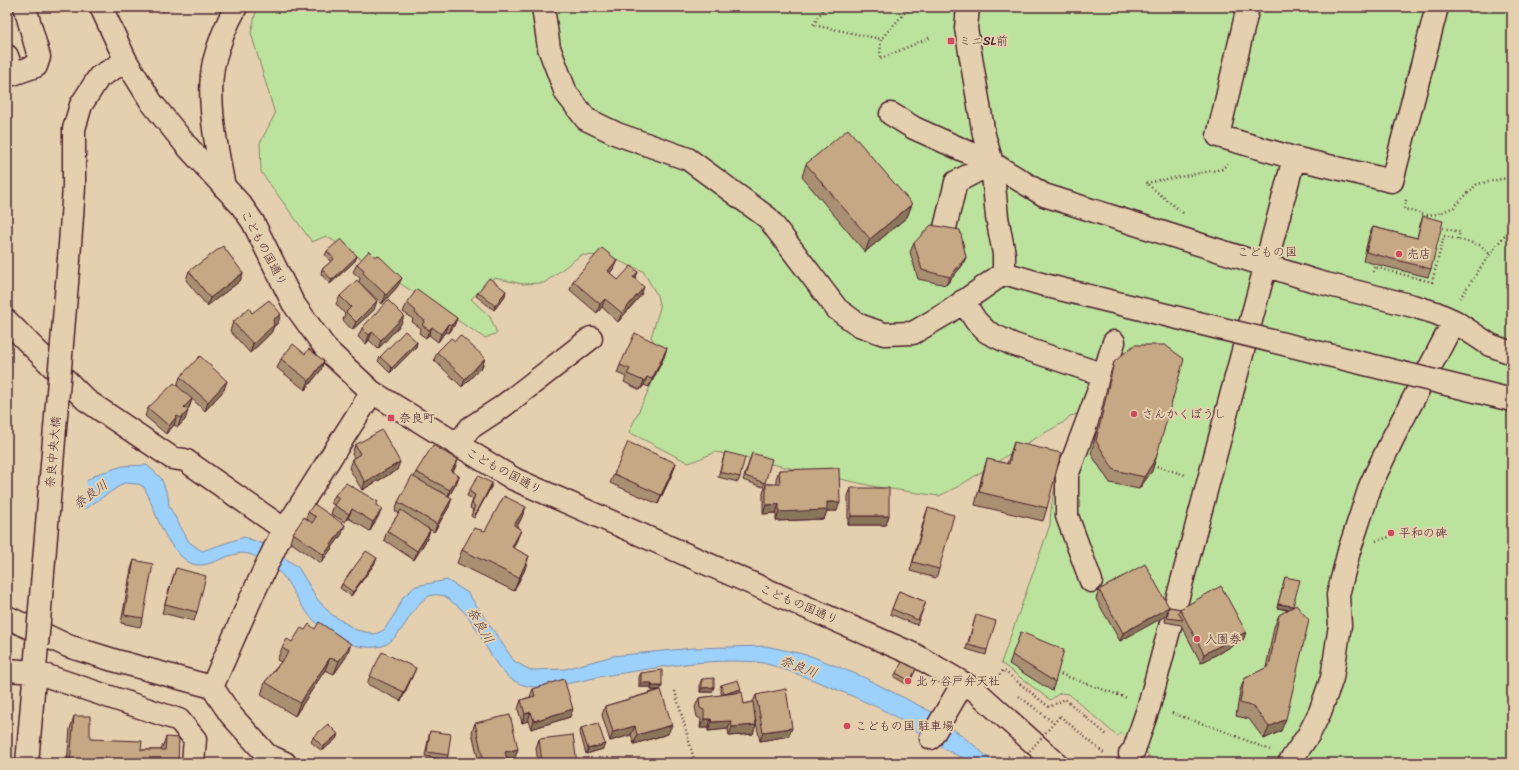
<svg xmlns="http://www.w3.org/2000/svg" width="1519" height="770" font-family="Sriracha,'Klee One',sans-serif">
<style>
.green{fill:#bce39e;stroke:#838164}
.water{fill:#9cd1fb;stroke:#7b8aa8}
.pier{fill:#e4d0ae}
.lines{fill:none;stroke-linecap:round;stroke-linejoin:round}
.minor-casing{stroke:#4a1f2b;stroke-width:25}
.major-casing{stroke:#4a1f2b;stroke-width:25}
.path{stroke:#4a1f2b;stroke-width:2.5;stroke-dasharray:1 3;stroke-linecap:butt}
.minor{stroke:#e4d0ae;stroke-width:22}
.major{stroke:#e4d0ae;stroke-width:22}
.minor-bridge-casing{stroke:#4a1f2b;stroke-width:25;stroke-linecap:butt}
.path-bridge{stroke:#4a1f2b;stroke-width:2.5;stroke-dasharray:1 3;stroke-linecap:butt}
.minor-bridge{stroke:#e4d0ae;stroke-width:22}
.wall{fill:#aa9072;stroke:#4a1f2b}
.shaded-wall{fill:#8b765c;stroke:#4a1f2b}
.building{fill:#c6a884;stroke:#4a1f2b}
.poi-dot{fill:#d1495b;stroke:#e4d0ae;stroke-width:1.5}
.labels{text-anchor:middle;stroke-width:4;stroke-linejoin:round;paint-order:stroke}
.poi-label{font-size:12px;fill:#4a1f2b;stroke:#e4d0ae;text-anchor:start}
.street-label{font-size:12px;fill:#4a1f2b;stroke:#e4d0ae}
.park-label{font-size:12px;fill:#553336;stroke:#e4d0ae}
.water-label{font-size:13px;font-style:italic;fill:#563a4a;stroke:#e4d0ae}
</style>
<rect width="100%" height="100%" fill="#e4d0ae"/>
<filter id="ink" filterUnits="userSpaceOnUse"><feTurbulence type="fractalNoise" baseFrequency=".025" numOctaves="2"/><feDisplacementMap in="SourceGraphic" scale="8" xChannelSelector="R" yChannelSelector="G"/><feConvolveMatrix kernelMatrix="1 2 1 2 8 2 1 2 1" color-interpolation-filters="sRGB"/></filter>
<g filter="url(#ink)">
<path class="green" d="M257,7H1512V763H1149L1152,758L1121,733L1117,736L1069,694L1060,693L1050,700L1001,663L1050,525C1051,485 1066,449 1082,413L1070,416L1064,422L1027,443L959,486L939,496L877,487L716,452L689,463L629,432L664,357L651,337L660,308L657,295L643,271L607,256L581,255L544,283L523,284L494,278L471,299L490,317L497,333L485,338L326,236L312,242L261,172L260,143L275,114L251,33Z"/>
<path class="water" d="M147,465L161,478L168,496L169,506L189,542L202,551L244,537L266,545L298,567L318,600L331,614L356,630L375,634L384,630L396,612L403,597L416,586L447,580L468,593L514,661L530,670L565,669L613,656L693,648L766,646L811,656L861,676L930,711L975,746L994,763H968C962,755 951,754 943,748C921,735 902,719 879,708C848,694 818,681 786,670C776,667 766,663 757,662C710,658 662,667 616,674C593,677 548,691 527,686C488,678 485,622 452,602C449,599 444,595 439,595C413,590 405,645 377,647C345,650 315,628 299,601C292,591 288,580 279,572C272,566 262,560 254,556C232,544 207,576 187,561C163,544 156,511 144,487L138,484L124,483L14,556L10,558L7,554V529L10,532L97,474L123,466Z"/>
<path class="pier" d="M87,478L84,512L15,558L9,559L11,529Z"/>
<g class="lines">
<g class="minor-casing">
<path id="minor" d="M543,7L549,48L566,93L586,119L617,134L688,159L768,218L837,309L859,325L884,334L913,333L947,313L1004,273V254L997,217L992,163
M968,7L966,28L984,135L992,163L1044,195L1318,282L1413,306L1436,313L1454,321L1490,345L1512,353
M1248,7L1218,136L1294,158L1392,181L1437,7
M7,56L13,74
M7,76L36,66L39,57L25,7
M891,114L914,128L992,163
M224,187C217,151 206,98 214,62C219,42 226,25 236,7
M943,236L956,182L992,163
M69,259L74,187V129L81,105L99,77L126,61
M1004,273L1048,286
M963,301L976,321L987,332L1012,344L1104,375
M7,321L86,400L172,458L185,460L285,530
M457,445L470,428L502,407L591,338
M1091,581L1067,516V475L1099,390L1114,342
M7,617L68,646L113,660L212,687L231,715L267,755L285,763
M7,670L35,672L179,720L195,739L193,763
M212,687L252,596L279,539L372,392
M931,738L963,683
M1130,754L1134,750L1149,706L1294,158
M27,763L37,645
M1289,763L1309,734L1320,712L1332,678L1340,625L1338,595L1349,551L1371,484L1393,438L1454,321"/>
</g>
<g class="major-casing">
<path id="major" d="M101,7L126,61L152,103L186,145L241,205L253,222L293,303L327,350L372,392L514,479L915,655L975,690L1056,763"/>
</g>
<path class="path" d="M825,7L813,25L881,39
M910,7L881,39L880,59L931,37
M1406,200L1404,209L1426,215
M1183,213L1146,183L1222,169L1228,163
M1425,218L1426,215L1438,214L1454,207L1477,184L1512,177
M1439,227L1460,232L1458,240
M1373,272L1374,267L1420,279
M1420,279L1432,282L1444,236L1480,245L1490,254
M1460,298L1490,254L1512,226
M1153,465L1185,475
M1376,541L1389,537
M1057,673L1127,698
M997,678L1003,670L1049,707L1065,699L1107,735
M675,691L695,763
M1019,696L1054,723
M1172,713L1221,730L1270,750
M1060,716L1105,754
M1003,763L1009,756"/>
<use href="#minor" class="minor"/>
<use href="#major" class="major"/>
<g class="minor-bridge-casing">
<path id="minor-bridge" d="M1048,286L1512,400
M37,645L69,259"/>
</g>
<path class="path-bridge" d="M1022,760L1060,716"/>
<use href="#minor-bridge" class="minor-bridge"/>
</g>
<path class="wall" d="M161,7H182L162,11Z
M806,164L912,204L907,217L865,252L802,177Z
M1423,216L1431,269L1428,277L1363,261L1369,235L1373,227L1417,238L1420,225Z
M914,243L966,257L962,266L946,285L918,279L910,252Z
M327,251L357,256L355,261L330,284L321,274L322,269L331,262L325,256Z
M617,260L613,269L610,273L618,280L638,272L635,279L641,295L618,322L602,307L597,313L570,290L573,281Z
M357,264L398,286L382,304L359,282L360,278L353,272Z
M189,271L243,273L240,281L207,306L186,280Z
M478,292L505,296L494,310L476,296Z
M340,296L374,310L352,330L343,320L345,314L336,304Z
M407,303L457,318L454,326L449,333L445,332L438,342L429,335L426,338L419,333L421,328L412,322L413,319L403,312Z
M252,313L278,323L274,326L271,333L250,353L230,331L233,322Z
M401,324L378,349L369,340L366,344L358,337L362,328Z
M455,341L485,358L482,367L462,387L434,360L437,352Z
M417,342L416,347L390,373L378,361L380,357Z
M667,348L664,357L649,387L644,385L640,390L624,382L626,377L617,373L620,365Z
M305,354L321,370L305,390L277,368L281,359Z
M1114,362L1156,458L1152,471L1139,489L1110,483L1091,454L1110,375Z
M180,377L224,390L205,411L192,399L189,408L187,410L185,420L178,427L174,425L166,434L145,416L148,408L177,386Z
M1014,442L1047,508L1043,521L975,505L983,472L987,459L1007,464L1010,454Z
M355,445L397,470L362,490L349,468L352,459L354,458L352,454Z
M725,452L740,477L738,482L718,477Z
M752,453L765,483L763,487L743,480Z
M458,460L455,468L453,472L459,476L456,484L449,496V507L434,532L427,528L430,530L427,539L414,560L384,540L387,531L399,513L395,511L398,502L414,477L416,472Z
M676,463L673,472L658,504L610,483L614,474Z
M779,470L837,511H827L824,519L776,521V513L763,514V493L766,484H776V479Z
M492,483L491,487L474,518L471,516L473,510L470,508L473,499L467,496L469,491Z
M851,488L886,525H848V496Z
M335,495L376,505L378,517L370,531L348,518L345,522L331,514L334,505L331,503Z
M526,507L521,519L517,527L521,530L513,548L525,569L514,591L457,563L462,550L485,531Z
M928,508L939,569L936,578L910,571L925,516Z
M308,512L342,534L321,563L290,542L293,533L306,518Z
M134,560L143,618L140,627L121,623L131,569Z
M375,563L351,596L340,588L342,584Z
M176,568L197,612L194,621L162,613L173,577Z
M1285,577L1292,607L1281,731L1264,739L1249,719L1236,716L1240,691L1244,679L1266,668L1274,627L1279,615L1288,610L1277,608Z
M1099,590L1169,607L1181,609L1246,632L1243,640L1201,663L1181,625L1165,622L1166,615L1120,641L1096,599Z
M899,591L926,602L917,625L890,614Z
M976,615L987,650L986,655L966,649Z
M1021,632L1055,682L1052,691L1009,664Z
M292,642L346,657L334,674L325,670L295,716L261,695L265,682L281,662L277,660L282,648Z
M916,669L908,685L894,677L896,673Z
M641,673L662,686L660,690L668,734L634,744L631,735L610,741L602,715L605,706L659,690H651V687H639V677Z
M370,676L412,677L401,701L367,684Z
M702,679L712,692H700V683Z
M721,685L741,689L739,693L744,704L753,702L756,695L789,736L760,741L755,717L753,734L729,736L728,729L708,731V728H700L701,719L697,717L695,707L699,698L722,695L720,689Z
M533,689L570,717L531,729L528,721L522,723L518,709L521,700L530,697Z
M74,716L90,739L141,750H161L166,737L178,763H67L70,729Z
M475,723L515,758L507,760L508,763H479L472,732Z
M581,728L603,749L586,754L580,733Z
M430,731L448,755L447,760L425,756L429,735Z
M338,734L336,739L322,751L311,742L313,737Z
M539,739L577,763H538L536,748Z"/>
<path class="shaded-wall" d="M164,7H182L162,11Z
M912,204L907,217L865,252L870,239Z
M357,256L355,261L330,284L332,280Z
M966,257L962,266L946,285L950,277Z
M617,260L613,269L604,280L608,271Z
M638,272L634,280L633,277Z
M243,273L240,281L207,306L210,298Z
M402,278L398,286L382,304L386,295Z
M644,287L641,295L618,322L622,313Z
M506,291L505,296L494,310L495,306Z
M605,299L602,307L597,313L600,304Z
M377,301L374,310L352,330L356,322Z
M281,314L278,323L274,326L271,333L250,353L253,344L273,320Z
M404,316L401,324L378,349L381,340Z
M457,318L454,326L449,333L452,325Z
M448,324L445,332L438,342L441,334Z
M432,327L429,335L426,338L429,330Z
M372,332L369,340L366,344L369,335Z
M417,342L416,347L390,373L392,368Z
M667,348L664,357L649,387L652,379Z
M485,358L482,367L462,387L465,379Z
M324,361L321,370L305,390L309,381Z
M647,377L644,385L640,390L644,381Z
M227,381L224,390L205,411L208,402Z
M192,399L189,408L181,416L184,407Z
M188,411L185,420L178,427L181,418Z
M177,416L174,425L166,434L169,426Z
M1156,458L1152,471L1139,489L1144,477Z
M458,460L455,468L448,479L451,471Z
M400,462L397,470L362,490L365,482Z
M676,463L673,472L658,504L661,495Z
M459,476L456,484L447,499L450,490Z
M492,483L491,487L474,518L476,514Z
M452,498L449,507L434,532L437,524Z
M827,502H840L837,511H827L824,519L776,521L779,512Z
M779,504L776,513L763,514L766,505Z
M526,507L521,519L510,538L514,525Z
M352,509L348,518L345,522L349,514Z
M382,509L378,517L370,531L373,522Z
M851,516H889L886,525H848Z
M345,525L342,534L321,563L324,555Z
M430,530L427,539L414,560L417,551Z
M521,530L516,542L508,560L512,547Z
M529,556L525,569L514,591L519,578Z
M377,558L375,563L351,596L353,592Z
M1278,604L1293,606L1291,610L1277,608Z
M1169,607L1166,616L1120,641L1123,633Z
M1246,632L1243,640L1201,663L1204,654Z
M351,644L346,657L334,674L339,661Z
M330,658L325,670L295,716L300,703Z
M416,668L412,677L401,701L404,692Z
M641,683H652L651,687H639Z
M652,686H662L660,690H651Z
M714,687L712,692H700L702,688Z
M741,689L739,693L722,698L724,694Z
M573,709L570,717L531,729L534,721Z
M531,712L528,721L522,723L525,714Z
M704,719H711L708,728H700Z
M1286,719L1281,731L1264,739L1269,727Z
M731,721L728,729L708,731L712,722Z
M672,725L668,734L634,744L637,735Z
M756,725L753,734L729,736L732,727Z
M635,726L631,735L610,741L613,732Z
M792,728L789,736L760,741L763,732Z
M338,734L336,739L322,751L323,747Z
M605,744L603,749L586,754L588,749Z
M518,749L515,758L502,761L505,752Z"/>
<path class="building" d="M848,129L912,204L870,239L806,164Z
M1423,216L1443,221L1431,269L1366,252L1373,227L1417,238Z
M931,225L960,230L966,257L950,277L922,270L914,243Z
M341,239L357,256L332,280L322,269L334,259L327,251Z
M223,246L243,273L210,298L189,271Z
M602,248L617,260L608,271L618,280L631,266L638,272L633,277L644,287L622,313L605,299L600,304L573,281Z
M369,251L375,257L378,255L402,278L386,295L363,273L364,270L357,264Z
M489,278L506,291L495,306L478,292Z
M357,280L377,301L356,322L346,312L351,307L340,296Z
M417,289L457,318L452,325L448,324L441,334L432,327L429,330L422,325L425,321L415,313L416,311L407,303Z
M269,300L281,314L273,320L274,325L253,344L233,322L249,308L252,313Z
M388,300L404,316L381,340L372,332L369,335L362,328Z
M405,331L417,342L392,368L380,357Z
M635,333L667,348L652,379L647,377L644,381L627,374L630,369L620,365Z
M460,335L485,358L465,379L437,352L451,338L455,341Z
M293,344L305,354L309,349L324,361L309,381L281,359Z
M1134,345H1165L1184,359L1156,458L1144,477L1114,470L1096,441L1114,362Z
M200,356L227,381L208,402L180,377Z
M174,383L192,399L184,407L188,411L181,418L177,416L169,426L148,408Z
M382,430L400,462L365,482L352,459L360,454L355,445Z
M628,442L676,463L661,495L614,474Z
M1014,442L1061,453L1047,508L979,492L987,459L1009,464Z
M433,445L458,460L451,471L459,476L450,490L416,472Z
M725,452L745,457L740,477L720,472Z
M752,453L772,459L765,483L745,476Z
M839,468L840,502H827V510L779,512V504L766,505V484H780L779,470Z
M412,476L452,498L437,524L398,502Z
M478,476L492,483L476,514L473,511L475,506L472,504L475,495L469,491Z
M346,483L378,502L376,505L382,509L373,522L352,509L349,514L334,505L339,498L335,495Z
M851,488H889V516H851Z
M504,496L526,507L514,525L521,530L512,547L529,556L519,578L462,550L474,528L485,531Z
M314,504L345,525L324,555L293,533L304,517L312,523L316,517L308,512Z
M928,508L954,515L939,569L913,562Z
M401,510L430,530L417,551L387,531Z
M366,551L377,558L353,592L342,584Z
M134,560L153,564L143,618L124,615Z
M1145,564L1169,607L1123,633L1099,590Z
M176,568L206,576L197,612L165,604Z
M1285,577L1300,580L1293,606L1278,604Z
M1221,586L1246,632L1204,654L1180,609Z
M899,591L926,602L918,620L892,609Z
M1296,605L1309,620L1286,719L1269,727L1254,707L1240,703L1244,679L1269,666L1279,615Z
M1169,607L1181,609H1180L1178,613L1183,620L1167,618Z
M976,615L996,621L987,650L968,645Z
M319,622L351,644L339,661L330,658L300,703L265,682L289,652L282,648L287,639L292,642L301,628L305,630L309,624L315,629Z
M1021,632L1064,650L1055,682L1012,655Z
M382,652L416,668L404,692L370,676Z
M902,662L916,669L910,681L896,673Z
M662,670V686H652V683H641V673Z
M714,678V687L702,688V679Z
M564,679L573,709L534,721L531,712L525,714L521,700L535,696L533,689Z
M738,680L741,689L724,694L721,685Z
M786,689L792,728L763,732L756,695Z
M661,690L672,725L637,735L635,726L613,732L605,706Z
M742,692L744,704L753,702L756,725L732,727L731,721L712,722L711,719H704V710L700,708L699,698Z
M510,715L518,749L505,752L508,763H484L475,723Z
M74,716H90V739L142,741L141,750H165L166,737L179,738L178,763H70Z
M598,723L605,744L588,749L581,728Z
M328,724L338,734L323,747L313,737Z
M430,731L451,734L448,755L427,752Z
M573,735L577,763H542L539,739Z"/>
</g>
<g class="poi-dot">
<rect x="947" y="37" width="8" height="8" rx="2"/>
<circle cx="1399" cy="254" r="4"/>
<circle cx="1134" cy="414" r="4"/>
<rect x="387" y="414" width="8" height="8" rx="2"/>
<circle cx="1391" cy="533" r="4"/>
<circle cx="1197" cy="639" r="4"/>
<circle cx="908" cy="681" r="4"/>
<circle cx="847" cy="726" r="4"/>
</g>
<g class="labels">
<g class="poi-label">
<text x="959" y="45">ミニSL前</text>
<text x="1407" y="258">売店</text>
<text x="1142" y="418">さんかくぼうし</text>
<text x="399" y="422">奈良町</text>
<text x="1399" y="537">平和の碑</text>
<text x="1205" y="643">入園券</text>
<text x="916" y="685">北ヶ谷戸弁天社</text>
<text x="855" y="730">こどもの国 駐車場</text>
</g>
<g class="street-label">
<text transform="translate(264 248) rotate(62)" y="4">こどもの国通り</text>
<text transform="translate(53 452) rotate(-85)" y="4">奈良中央大橋</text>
<text transform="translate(504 471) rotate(28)" y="4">こどもの国通り</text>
<text transform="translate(799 604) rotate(23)" y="4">こどもの国通り</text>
</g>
<g class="park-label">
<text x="1267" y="256">こどもの国</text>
</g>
<g class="water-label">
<text transform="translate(90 494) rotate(-36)" y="5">奈良川</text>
<text transform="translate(481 625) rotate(60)" y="5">奈良川</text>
<text transform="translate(799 666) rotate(21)" y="5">奈良川</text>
</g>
</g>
<rect width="1519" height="770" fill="none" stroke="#e4d0ae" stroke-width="24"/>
<rect x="12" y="12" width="1495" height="746" fill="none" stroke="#4a1f2b" stroke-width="1.5" filter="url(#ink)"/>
</svg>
